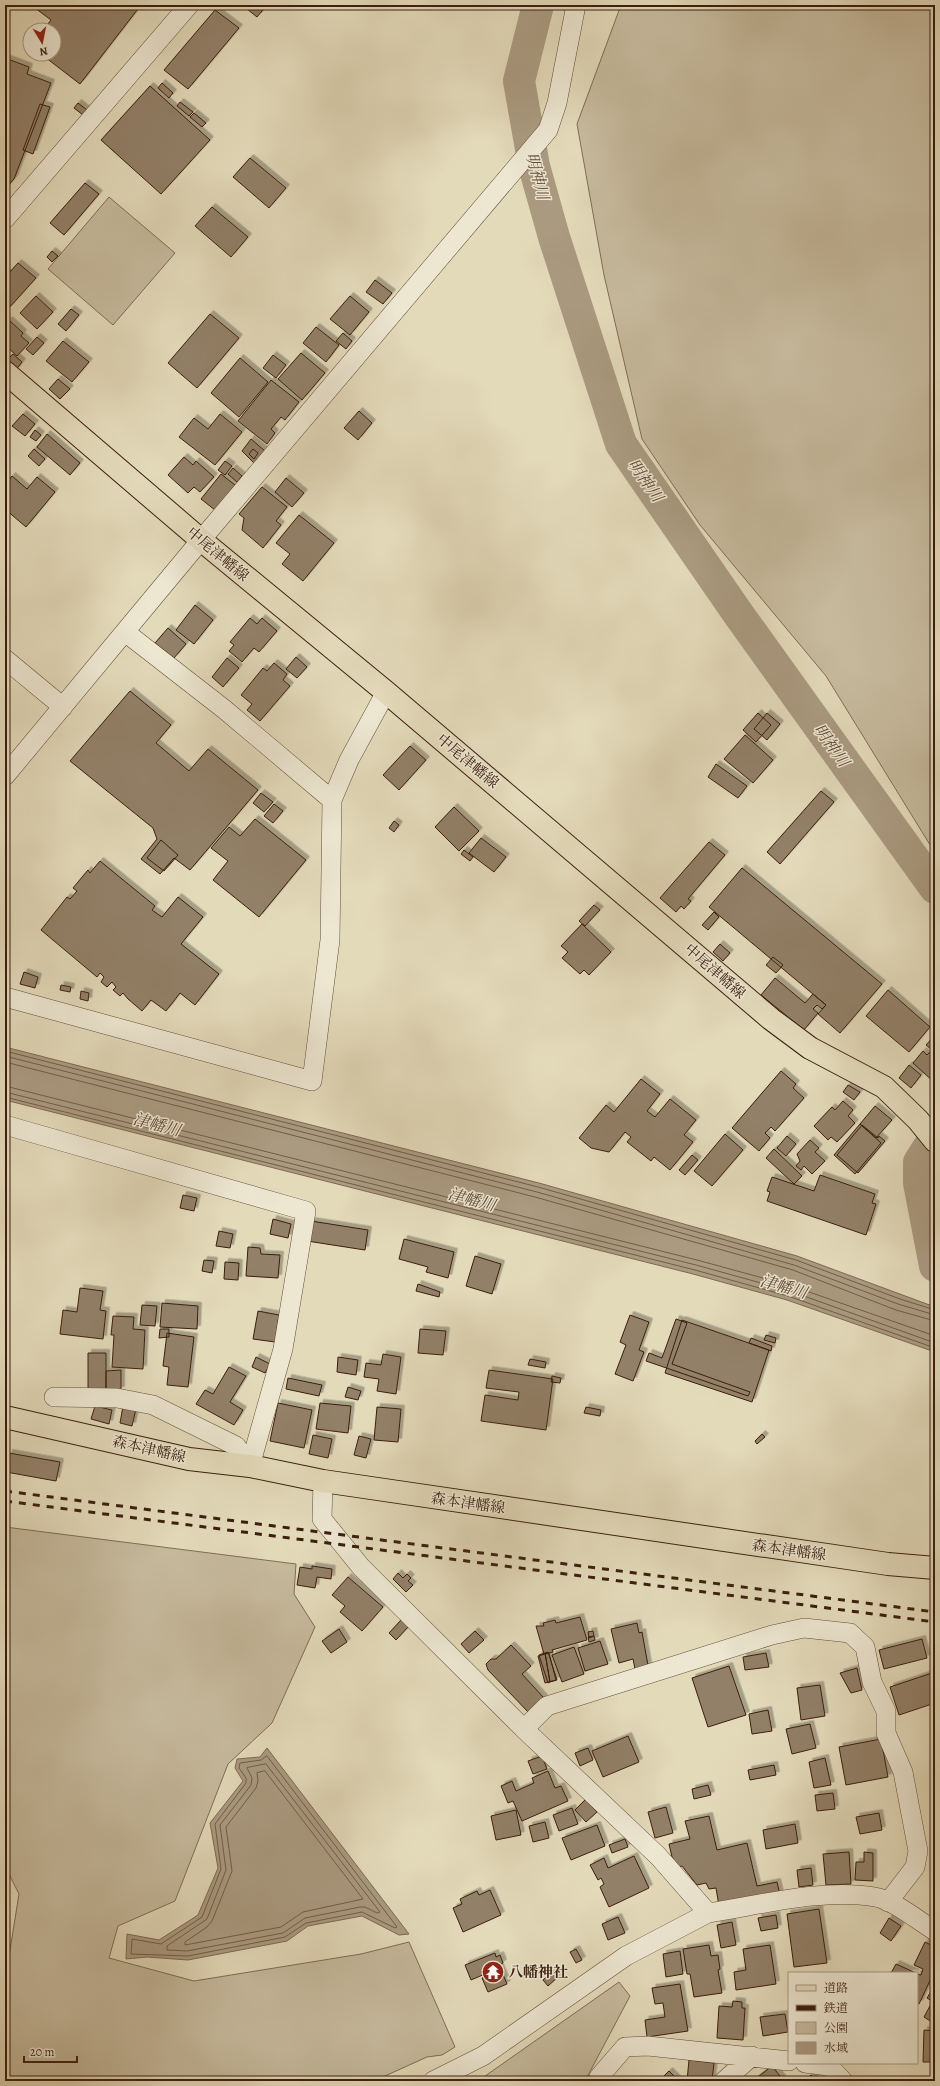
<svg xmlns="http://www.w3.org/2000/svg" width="940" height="2086" font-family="Alegreya,'Noto Serif JP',serif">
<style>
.green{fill:#c6ba9d;stroke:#806c56}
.water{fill:#aa9a80;stroke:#7e6852}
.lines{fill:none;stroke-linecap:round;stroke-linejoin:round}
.shore{stroke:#725c47;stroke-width:1}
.river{stroke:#aa9a80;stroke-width:32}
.building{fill:#928067;stroke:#3b1e0e;filter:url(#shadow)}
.minor-casing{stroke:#654d39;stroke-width:20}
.major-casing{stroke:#3b1e0e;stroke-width:24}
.minor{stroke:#ede7d2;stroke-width:19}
.major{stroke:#e3daba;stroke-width:22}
.rail{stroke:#3b1e0e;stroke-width:3;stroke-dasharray:7 7;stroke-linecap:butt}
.labels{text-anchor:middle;stroke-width:3;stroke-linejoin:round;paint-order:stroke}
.street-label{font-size:15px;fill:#3b1e0e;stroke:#ede7d2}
.poi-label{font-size:15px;font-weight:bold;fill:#3b1e0e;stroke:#ede7d2;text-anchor:start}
.water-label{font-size:16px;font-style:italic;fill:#624936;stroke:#ede7d2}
</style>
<defs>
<filter id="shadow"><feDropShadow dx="3.5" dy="-3.5" stdDeviation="0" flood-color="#0004"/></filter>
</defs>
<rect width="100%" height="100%" fill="#e3daba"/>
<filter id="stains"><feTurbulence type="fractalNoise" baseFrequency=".005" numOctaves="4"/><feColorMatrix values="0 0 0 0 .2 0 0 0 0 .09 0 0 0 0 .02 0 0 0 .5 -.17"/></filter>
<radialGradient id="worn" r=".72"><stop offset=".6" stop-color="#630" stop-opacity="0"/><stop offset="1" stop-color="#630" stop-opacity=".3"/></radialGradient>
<path class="green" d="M621,5H935V853L826,676L700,525L642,439L604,275L577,124Z
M109,197L175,253L113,325L48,269Z
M5,1527L296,1564L294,1594L315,1627L272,1723L228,1764L175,1901L118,1926L109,1958L194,1981L361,1954L409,1942L455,2047L442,2055L427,2057L374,2081H5V1981L19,1894L5,1866Z
M619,1982L630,1996L585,2081H478Z"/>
<path class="water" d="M5,1047L539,1183L797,1256L935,1307V1352L787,1300L693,1274L5,1100Z
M267,1748L409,1934L399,1935L362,1916L308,1926L287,1941L188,1960L147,1957L126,1959L127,1934L159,1940L198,1915L218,1868L210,1823L243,1781L235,1768L237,1759L260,1757Z"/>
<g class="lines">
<path class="shore" d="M5,1051L538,1187L796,1260L900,1299L935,1310
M5,1056L537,1192L794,1265L898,1304L935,1315
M5,1062L535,1197L793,1270L896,1310L935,1321
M5,1086L697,1260L792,1286L935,1336
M5,1092L696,1265L790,1291L935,1343
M5,1097L695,1270L788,1296L935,1348
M267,1756L397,1927L395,1928L362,1912L306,1923L285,1937L188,1956L131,1954L132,1939L161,1944L202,1917L221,1869L215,1824L246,1783V1778L239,1768L240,1763L261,1760Z
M266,1764L380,1912L377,1913L365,1907H360L305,1918L283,1933L187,1951L167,1950V1946L207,1919L226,1870L220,1825L251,1785L252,1778L247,1768Z
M265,1771L363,1899L303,1912L281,1927L185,1945V1942L207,1927L212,1921L232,1871L226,1827L256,1788L258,1781L257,1773Z"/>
<path class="river" d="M538,5L519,81L534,166L554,237L621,444L739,615L935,888
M935,1137L919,1162V1183L935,1266"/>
</g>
<path class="building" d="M31,5H141L80,84L41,54H54V30H43L51,20Z
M242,5H267L257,17Z
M215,10L239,28L188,89L164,70Z
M5,58L29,67L27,74L51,83L14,179L5,189Z
M162,83L173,93L169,98L158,88Z
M150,86L210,140L161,194L101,140Z
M180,102L193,112L189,116L177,106Z
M78,103L87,110L83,115L74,108Z
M40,104L50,107L33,154L23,150Z
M194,113L206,123L202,127L190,117Z
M250,158L286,188L269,208L233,177Z
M85,183L99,194L64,235L50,223Z
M212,207L248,237L231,257L195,226Z
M52,251L58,256L52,262L47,257Z
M18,263L36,278L8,309L5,306V271L8,274Z
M375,280L392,293L383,304L366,292Z
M36,296L53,312L37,329L20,313Z
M350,296L369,312L350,335L330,319Z
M71,309L79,315L66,331L58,324Z
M210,314L239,338L197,388L168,363Z
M9,320L23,333L21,336L29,343L17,356L5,345L10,339L5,334V325Z
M316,327L339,345L326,362L303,343Z
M343,333L352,341L346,349L336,341Z
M37,337L44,343L33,355L26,349Z
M63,341L89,362L72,382L46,361Z
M301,353L325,373L302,400L278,379Z
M13,354L22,362L16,370L6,361Z
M273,355L286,365L276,378L263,368Z
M240,358L268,382L239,417L211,393Z
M58,379L70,389L60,399L49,389Z
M271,380L299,402L285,420L281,417L271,429L275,433L267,444L238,421Z
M359,411L372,423L358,440L344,428Z
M23,414L35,424L25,436L12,426Z
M220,414L242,432L215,465L179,437L194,418L208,429Z
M35,430L41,435L36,441L30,437Z
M47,434L80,463L70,475L37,447Z
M251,439L265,451L254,463L242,451Z
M34,449L45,459L39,466L28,456Z
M253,449L258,453L254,459L249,454Z
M184,457L193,465L196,461L214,477L200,492L194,487L188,493L168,475Z
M225,461L232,466L225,475L218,470Z
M233,468L242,476L237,482L228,474Z
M221,474L235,485L215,510L201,499Z
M12,476L27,489L37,477L55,492L26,527L5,509V485Z
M286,478L304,493L292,507L275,492Z
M262,487L287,507L276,521L281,525L263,548L242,530L244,518L239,514Z
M299,515L334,543L303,581L282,564L290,554L276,543Z
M195,605L213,620L194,644L176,630Z
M250,618L257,624L262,618L277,631L259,652L254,648L242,662L229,651L234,645L230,642Z
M168,628L186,644L174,658L155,643Z
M296,657L307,667L297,678L286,669Z
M227,658L239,668L223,687L212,677Z
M274,663L287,674L283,680L290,686L260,721L247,710L252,704L241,695L263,668L267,671Z
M130,691L171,725L156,743L189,771L208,749L258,790L190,870L174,858L160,874L141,859L157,839L153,828L70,761Z
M758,713L771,725L756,742L743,730Z
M767,713L780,724L767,740L754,729Z
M745,735L773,760L753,783L724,759Z
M410,746L426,760L399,790L383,775Z
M716,764L747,786L738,798L708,777Z
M821,791L834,802L780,864L767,852Z
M261,793L273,802L264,812L253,803Z
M274,804L283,811L273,823L264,816Z
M454,807L479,831L459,851L435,827Z
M255,819L306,860L259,917L213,880L228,861L211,848L229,827L240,836Z
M394,821L399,825L394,832L389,828Z
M481,838L506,857L494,872L469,853Z
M161,840L178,855L164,871L147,858Z
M709,842L725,855L688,899L691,901L684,909L681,906L676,912L660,898Z
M464,850L473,857L470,861L461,854Z
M100,861L155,906L152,910L162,917L178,897L203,917L181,944L219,974L195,1005L180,993L166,1011L151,1000L142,1011L128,999L123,993L120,996L113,990L116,987L112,982L107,987L101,982L104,977L100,973L97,977L41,930L67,897L70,899L77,891L73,888L88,870L90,873Z
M742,868L882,984L840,1033L818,1014L826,1005L709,907Z
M594,905L600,910L585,926L579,921Z
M714,912L719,917L708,930L702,925Z
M582,924L611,952L589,975L584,970L580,974L562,958L568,952L561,946Z
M720,944L730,953L723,961L713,952Z
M773,957L783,965L776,973L766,965Z
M24,972L38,977L35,988L20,984Z
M775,978L805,1003L813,994L826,1005L822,1009L817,1005L813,1009L818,1013L804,1030L761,995Z
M61,985L71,987L70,992L60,990Z
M888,990L930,1027L909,1052L866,1016Z
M81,991L89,993L88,1001L80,999Z
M935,1035V1083L913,1063L923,1051L927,1055L932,1050L926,1045Z
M909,1065L921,1075L911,1088L899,1078Z
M781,1071L796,1084L793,1088L804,1098L775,1131L771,1127L765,1133L770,1138L759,1151L732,1128Z
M641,1079L660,1094L647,1111L655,1117L670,1099L696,1120L684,1135L693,1142L670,1170L654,1157L651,1161L627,1142L631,1137L625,1132L609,1152L591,1148L579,1138L606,1105L614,1112Z
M848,1085L860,1092L854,1100L843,1092Z
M843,1101L853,1110L848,1116L855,1123L837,1142L831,1137L828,1140L814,1126L832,1107L835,1110Z
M875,1106L892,1120L876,1138L860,1124Z
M860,1124L881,1143L855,1174L834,1155Z
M862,1125L878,1138L879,1136L885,1141L858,1173L837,1155Z
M725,1134L743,1150L712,1186L694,1171Z
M787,1136L796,1144L786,1156L777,1148Z
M810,1140L819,1148L815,1152L825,1161L812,1174L804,1166L801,1170L796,1166L800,1161L797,1154Z
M774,1149L802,1176L794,1184L766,1158Z
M692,1155L698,1160L685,1175L679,1170Z
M820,1175L875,1194L872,1203L876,1204L866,1235L767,1201L770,1192L767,1191L772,1177L814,1191Z
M183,1195L197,1198L194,1211L180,1208Z
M273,1219L291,1224L288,1238L270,1234Z
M311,1221L368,1230L365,1250L307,1241Z
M219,1231L233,1234L230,1248L216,1246Z
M404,1239L454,1252L448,1278L426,1272L428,1267L399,1259Z
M248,1247L260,1248L261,1254L280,1255L278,1278L246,1276Z
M475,1256L501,1264L492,1294L466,1286Z
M204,1260L214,1261L212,1273L202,1271Z
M225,1262L239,1263L238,1280L224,1279Z
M418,1284L440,1292L439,1297L416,1291Z
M80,1288L103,1291L100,1310L106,1311L103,1339L60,1334L63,1310L77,1312Z
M162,1303L198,1306L197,1329L160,1327Z
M142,1305L157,1306L155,1326L140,1325Z
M258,1311L279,1315L275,1342L253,1339Z
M630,1315L649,1322L639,1350L644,1352L633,1381L615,1374L626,1345L620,1342Z
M113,1316L134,1317L133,1329L145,1330L143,1369L112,1367L114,1335H111Z
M676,1319L687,1323L672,1364L750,1392L748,1396L646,1361L649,1353L662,1358Z
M682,1320L769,1350L752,1402L665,1373Z
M160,1329H169V1337L159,1338Z
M420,1329L446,1331L443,1355L418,1353Z
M167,1333L194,1337L188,1387L167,1385L169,1367L163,1366Z
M766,1335L776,1338L775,1343L764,1340Z
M751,1338L772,1346L771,1351L749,1343Z
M88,1353H106V1390H88Z
M383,1354L401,1357L396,1394L377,1391L379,1379L364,1377L366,1363L381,1365Z
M256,1357L270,1364L265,1373L252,1367Z
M338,1357L358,1360L356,1375L337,1372Z
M530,1359L546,1362L545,1368L528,1365Z
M229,1367L246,1376L230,1402L243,1410L234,1425L196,1404L205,1390L213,1394Z
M121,1370V1390H106V1371Z
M489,1370L553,1379L546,1430L481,1421L485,1395L518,1400L519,1392L486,1388Z
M552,1376L561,1378L560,1383L551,1382Z
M288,1378L322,1385L319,1396L286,1389Z
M348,1387L361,1391L358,1400L345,1397Z
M278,1403L312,1410L304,1448L270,1441Z
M320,1403L351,1406L348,1433L316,1429Z
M95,1406L112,1410L109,1424L91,1419Z
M123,1406L136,1409L132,1426L120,1423Z
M377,1407L401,1409L398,1442L374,1440Z
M586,1407L601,1410L600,1416L584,1413Z
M762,1434L765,1437L757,1444L755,1441Z
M313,1435L332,1439L328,1458L309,1454Z
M359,1436L371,1439L366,1458L354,1455Z
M9,1453L60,1462L56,1481L6,1472Z
M312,1566L332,1569L331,1579L317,1577L315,1588L297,1585L300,1567L312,1569Z
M398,1573L403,1578L407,1574L411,1578L408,1581L413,1585L406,1592L393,1579Z
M348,1577L383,1607L362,1631L340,1612L345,1606L332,1595Z
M580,1617L587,1640L552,1650L553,1652L544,1654L536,1626H544L543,1623L555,1620L556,1623Z
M402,1619L409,1626L396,1640L389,1633Z
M637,1623L639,1633L642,1632L649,1671L636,1674L633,1659L619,1663L611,1629Z
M339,1629L347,1642L331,1653L322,1641Z
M475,1631L484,1640L469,1653L461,1644Z
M593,1631L594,1636L589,1638L588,1632Z
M594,1636L595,1640L589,1642L588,1637Z
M922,1639L927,1658L884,1669L879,1650Z
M600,1641L608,1664L585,1671L578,1648Z
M511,1645L531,1666L522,1674L544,1698L529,1713L488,1670L486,1664L491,1659H496Z
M574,1647L584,1674L562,1682L552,1655Z
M548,1652L557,1680L550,1682L545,1653Z
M545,1653L550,1682L548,1683L539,1655Z
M549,1653L556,1680L545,1683L538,1656Z
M766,1653L769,1667L745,1670L743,1657Z
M729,1666L746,1715L708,1727L692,1678Z
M857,1668L862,1690L851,1693L840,1673Z
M935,1672V1703L899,1715L890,1687Z
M820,1685L825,1716L801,1720L797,1688Z
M768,1710L772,1731L752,1734L749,1714Z
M810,1724L816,1748L792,1754L786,1729Z
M628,1736L639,1762L603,1777L592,1751Z
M881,1739L888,1777L846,1785L839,1747Z
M588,1748L593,1760L580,1766L575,1753Z
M542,1756L547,1769L533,1774L528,1761Z
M825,1758L831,1785L814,1788L809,1762Z
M774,1765L776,1775L750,1780L748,1770Z
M548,1771L555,1788L561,1786L568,1801L522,1821L513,1801L508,1803L501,1786L512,1781L516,1791L534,1783L532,1778Z
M708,1785L711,1795L694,1799L692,1789Z
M833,1793L835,1809L817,1811L815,1795Z
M585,1800L597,1812L586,1822L575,1810Z
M666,1807L673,1833L655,1838L648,1812Z
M572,1808L578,1824L559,1831L553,1815Z
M516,1810L521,1835L496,1840L491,1816Z
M879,1813L882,1830L860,1834L856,1817Z
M709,1816L717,1850L747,1843L757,1886L777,1882L780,1895L719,1906L716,1888L709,1889L706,1883L697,1885L682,1866L678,1867L672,1857L669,1844L690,1839L685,1821Z
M545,1822L549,1838L533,1842L529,1826Z
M795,1824L798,1843L766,1849L763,1830Z
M597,1825L605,1846L571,1860L562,1838Z
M625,1839L628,1847L612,1853L609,1845Z
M849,1852L851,1884L826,1885L823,1854Z
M864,1852L873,1853V1881L855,1880L856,1862H864Z
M634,1856L649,1888L609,1907L600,1887L604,1884L601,1878L598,1880L590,1865L604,1858L608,1868Z
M811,1868L813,1885L799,1887L797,1870Z
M490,1890L501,1915L463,1932L453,1908L462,1904L460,1899L477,1891L479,1895Z
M819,1909L827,1963L794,1967L787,1914Z
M776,1915L778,1928L761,1931L758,1918Z
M618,1917L625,1933L608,1940L602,1924Z
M889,1918L901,1926L891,1941L880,1933Z
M732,1922L736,1945L721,1948L717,1925Z
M925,1942L935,1947V1970L919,2004L917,2003V1974L921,1975L923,1969L914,1965Z
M709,1945L711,1956L718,1955L720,1969L718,1970L722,1993L694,1997L690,1974H687L683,1949Z
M770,1945L776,1984L736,1990L734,1972L746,1970L743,1949Z
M576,1949L582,1960L576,1963L570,1952Z
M680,1951L683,1974L666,1977L663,1954Z
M495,1953L496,1957L500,1955L503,1963L499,1965L507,1984L488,1992L482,1978L486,1977L485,1974L471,1980L465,1965Z
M896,1964L916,1973H891Z
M553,1971L558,1977L548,1986L543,1980Z
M680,1984L688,2031L647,2037L645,2020L665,2017L663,2003L655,2004L652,1988Z
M935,1985V2003L927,1998Z
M733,2001L742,2002V2008H745L743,2040L717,2038L719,2006L732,2007Z
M931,2004L935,2007V2024L924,2017Z
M785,2014L788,2032L763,2036L760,2017Z
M924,2030L935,2031V2062H923Z
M689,2060L714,2063L712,2081H687Z
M772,2066L784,2081H755L754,2080Z
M669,2071L679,2081H659Z
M811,2075L816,2081H805Z"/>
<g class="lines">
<g class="minor-casing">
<path id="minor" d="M5,219L189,5
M125,632L224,709L332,800
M5,659L63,707
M5,776L201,540L548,130L557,103L576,5
M5,997L312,1081L330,940L332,800L349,760L386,692
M5,1125L306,1211L283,1349L250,1466
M54,1397L117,1398L153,1405L236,1446L250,1466
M323,1481L322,1519L361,1567L524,1729L658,1856L708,1913C761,1905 822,1888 875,1897C893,1900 919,1921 935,1931
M524,1729L547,1706L772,1635L804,1628L850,1633L865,1647L872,1682L886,1711V1733L903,1772L918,1851L915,1867L888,1902
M805,2063L829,2066L843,2081
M433,2081L483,2056L626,1956L708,1913
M598,2081L599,2077L625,2047L648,2046L789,2061
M724,2081L752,2056"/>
</g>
<g class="major-casing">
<path id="major" d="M5,372L201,540L386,692L771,1019L810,1048L884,1087L918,1120L935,1141
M5,1417L189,1459L250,1466L323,1481L888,1564L935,1568"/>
</g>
<use href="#minor" class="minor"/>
<use href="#major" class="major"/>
<path class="rail" d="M5,7L6,5
M5,1491L935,1612
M5,1501L935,1622"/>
</g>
<defs>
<g id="temple-disc" transform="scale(1.15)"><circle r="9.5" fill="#8f2418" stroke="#ede7d2"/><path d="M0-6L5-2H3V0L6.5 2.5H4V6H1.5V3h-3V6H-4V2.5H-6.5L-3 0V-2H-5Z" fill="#fff"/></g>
</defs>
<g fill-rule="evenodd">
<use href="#temple-disc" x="493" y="1972"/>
</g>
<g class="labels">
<g class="street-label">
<text transform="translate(218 554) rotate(40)" y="5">中尾津幡線</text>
<text transform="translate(468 761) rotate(40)" y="5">中尾津幡線</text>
<text transform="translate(715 971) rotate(41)" y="5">中尾津幡線</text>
<text transform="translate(149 1449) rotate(13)" y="5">森本津幡線</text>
<text transform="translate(468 1503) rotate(8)" y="5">森本津幡線</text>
<text transform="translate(789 1550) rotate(8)" y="5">森本津幡線</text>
</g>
<g class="poi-label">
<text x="508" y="1977">八幡神社</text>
</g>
<g class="water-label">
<text transform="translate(538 176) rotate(75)" y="6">明神川</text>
<text transform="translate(646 480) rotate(55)" y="6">明神川</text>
<text transform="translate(832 745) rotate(54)" y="6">明神川</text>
<text transform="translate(157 1124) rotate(15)" y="6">津幡川</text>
<text transform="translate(472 1199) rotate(15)" y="6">津幡川</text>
<text transform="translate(784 1286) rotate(16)" y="6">津幡川</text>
</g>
</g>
<rect width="940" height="2086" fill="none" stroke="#e3daba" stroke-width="20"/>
<rect x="6" y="6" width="928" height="2074" fill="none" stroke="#3b1e0e" stroke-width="2"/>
<rect x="10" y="10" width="920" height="2066" fill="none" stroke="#3b1e0e"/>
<rect x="788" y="1972" width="130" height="92" fill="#ede7d2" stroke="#a69784"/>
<rect x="796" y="1985" width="20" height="6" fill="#e3daba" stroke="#a69784"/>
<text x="824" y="1992" font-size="12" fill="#3b1e0e">道路</text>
<rect x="796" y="2005" width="20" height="6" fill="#3b1e0e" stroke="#a69784"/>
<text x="824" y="2012" font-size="12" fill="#3b1e0e">鉄道</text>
<rect x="796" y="2022" width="20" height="12" fill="#c6ba9d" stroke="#a69784"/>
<text x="824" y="2032" font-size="12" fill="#3b1e0e">公園</text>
<rect x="796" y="2042" width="20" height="12" fill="#aa9a80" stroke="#a69784"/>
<text x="824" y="2052" font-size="12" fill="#3b1e0e">水域</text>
<g transform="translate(42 42) rotate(170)"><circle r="19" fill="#ede7d2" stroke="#a69784"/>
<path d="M0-3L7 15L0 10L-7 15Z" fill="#8f2418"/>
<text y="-6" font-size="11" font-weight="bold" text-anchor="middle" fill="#3b1e0e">N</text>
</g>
<path d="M24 2056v6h53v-6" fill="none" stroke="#3b1e0e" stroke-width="2"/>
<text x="30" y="2056" font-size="12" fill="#3b1e0e" stroke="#ede7d2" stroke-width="3" paint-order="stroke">20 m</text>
<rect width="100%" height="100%" filter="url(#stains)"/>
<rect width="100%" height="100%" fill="url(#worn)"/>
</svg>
